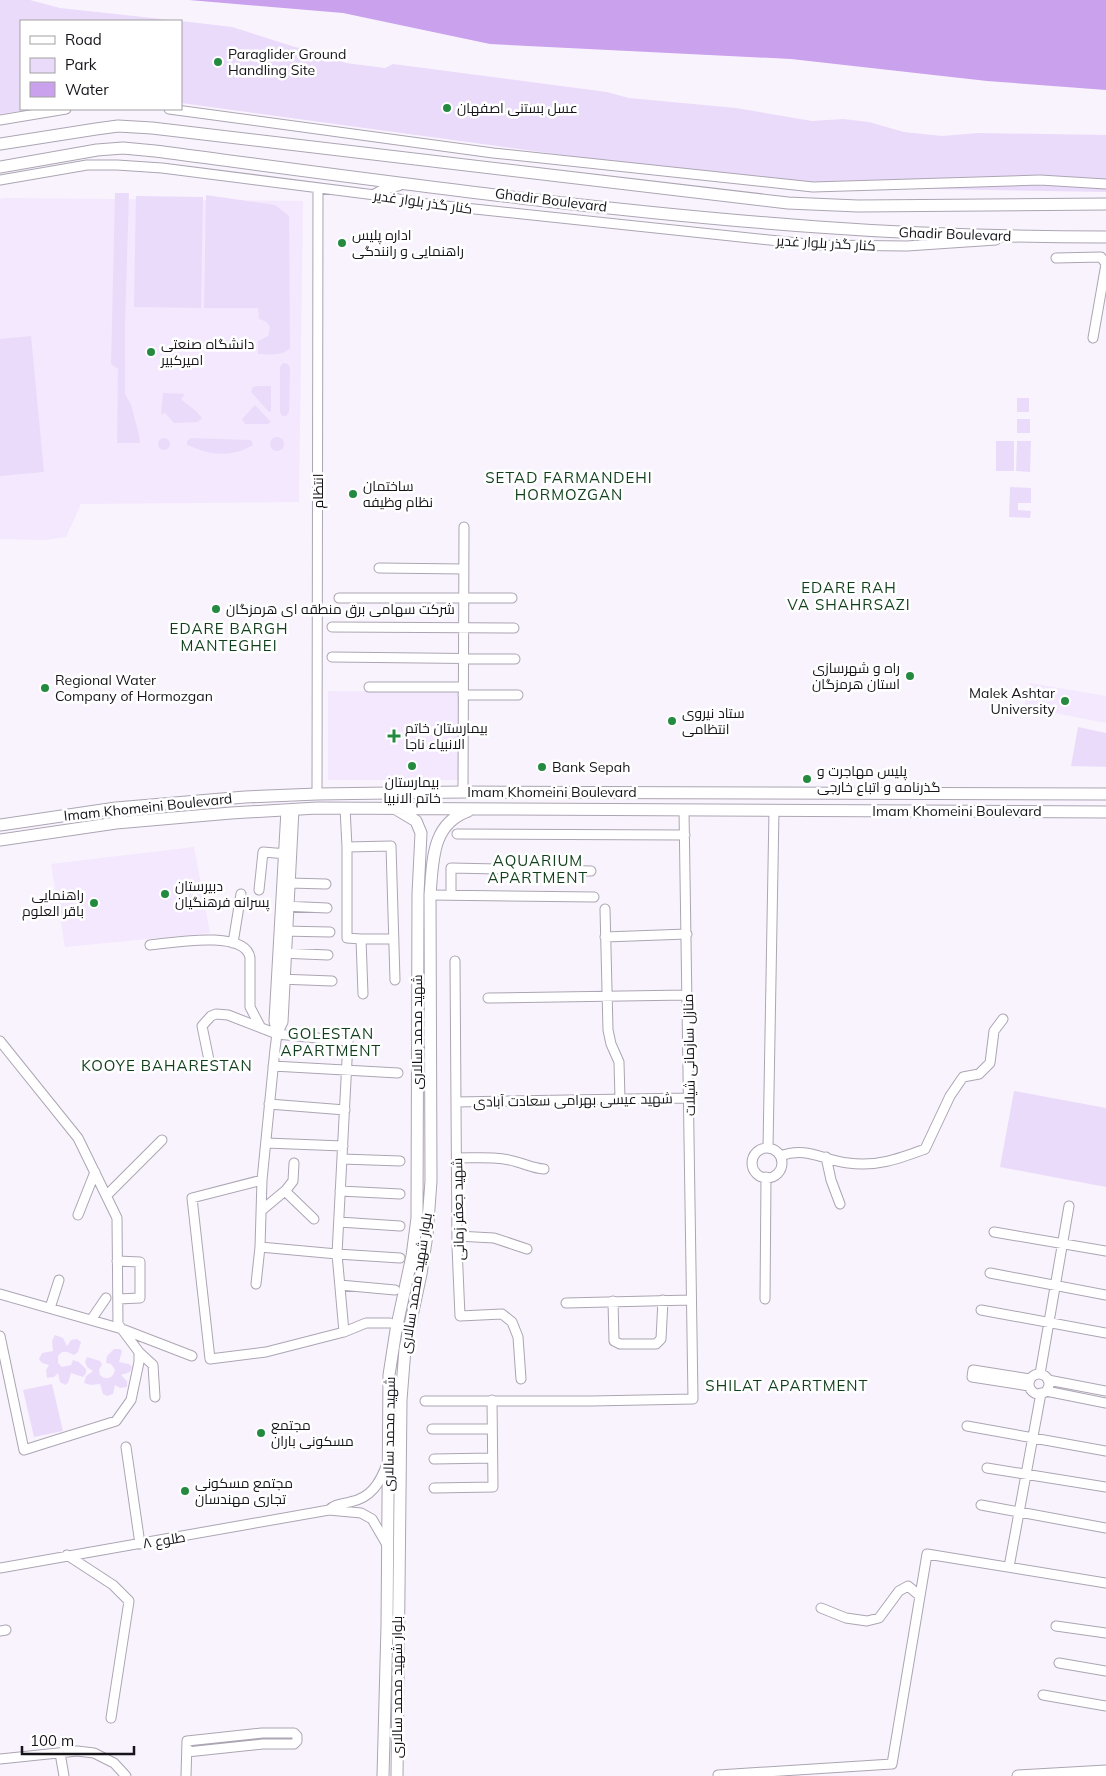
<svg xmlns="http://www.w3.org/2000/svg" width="1106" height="1776" font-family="Mulish,Cairo,sans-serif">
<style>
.built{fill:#f3e8fd}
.green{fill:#ebdbfa}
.water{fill:#c9a1ec}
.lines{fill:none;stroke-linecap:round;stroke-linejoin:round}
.minor-casing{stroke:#aca5b3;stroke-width:11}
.major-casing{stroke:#aca5b3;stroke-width:13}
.minor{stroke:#fff;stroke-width:9}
.major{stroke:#fff;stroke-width:11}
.poi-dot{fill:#248a3f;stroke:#fff;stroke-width:2}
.labels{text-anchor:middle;stroke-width:5;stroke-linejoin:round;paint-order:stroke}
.poi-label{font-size:14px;fill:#161419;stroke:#fff;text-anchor:start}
.street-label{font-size:14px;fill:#161419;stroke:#fff}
.neighbourhood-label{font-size:15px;letter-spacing:1px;fill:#103f1b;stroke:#fff}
</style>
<rect width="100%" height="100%" fill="#f9f3fe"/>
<path class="built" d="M4,198L303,201L299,502L81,504L66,537L44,540L0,539V199Z
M1030,683L1106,696V723L1024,707Z
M328,691L460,692V780H328Z
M194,847L210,933L65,947L51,864Z"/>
<path class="green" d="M0,0H30L60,8L180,21H21V109H32L0,114Z
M181,21L232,27L295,47L324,53L346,63L385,68L393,64L607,92L629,98L736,108L812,121L843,119L869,122L904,132L942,136L978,133L1106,135V192L824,187L636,165L181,103Z
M115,193H129L125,325V394L131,405L139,435L140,443H117L118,369L111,364Z
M206,195L275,205L289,216L290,348C282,357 268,354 258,354V341L268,336C272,326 269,322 259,319L258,308H204Z
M136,196L203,197L201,308L134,307Z
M31,336L44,472L0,476V339Z
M283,363L288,364L290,368L289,412L286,416H282L280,412V367Z
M258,386H271V412L268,411L251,392L253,387Z
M163,393L185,394L181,399C189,407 195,408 202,418L198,422L174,423L165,413L161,415Z
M1017,398H1029V412H1017Z
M255,405L271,422L268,424H245L242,419Z
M1017,419H1030V433H1017Z
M270 444a7 7 0 1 1 14 0a7 7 0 1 1-14 0Z
M158 444a6 6 0 1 1 12 0a6 6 0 1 1-12 0Z
M191,438L249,440L252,441L253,445C233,457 211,456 190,446L187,445V441Z
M996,441H1014V471H996Z
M1017,441H1031L1030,472L1016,471Z
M1010,487L1031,488V503H1018V510L1031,511L1030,518L1009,517Z
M1078,727L1106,733V767L1071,766Z
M1014,1091L1106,1108V1187L1000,1167Z
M55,1335L63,1338L67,1346L71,1340L77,1339L81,1342L78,1352L74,1355L67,1352H62L58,1356V1363L62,1367L71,1365L73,1360L79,1362L86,1369V1373L83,1377L71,1373L68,1383L65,1385L60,1382L58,1373L54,1377L47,1378L46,1370L49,1365L42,1363L39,1359L42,1353L53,1351L52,1341Z
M114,1349H120L122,1351L119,1362L129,1364L132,1367L130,1372L121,1375L127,1381V1387L120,1388L115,1385L113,1394L107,1396L103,1394L100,1384L91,1385L84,1383L86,1376L93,1371L87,1367L85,1362L87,1357L100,1361L102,1364L99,1370L100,1375C107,1381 113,1378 115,1370L111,1364L106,1363L107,1356Z
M52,1384L63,1431L34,1437L23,1390Z"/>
<path class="water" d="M189,0H1106V90L987,81L791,59L490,44L343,13Z"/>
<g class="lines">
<g class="minor-casing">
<path id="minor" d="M169,109L493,153L813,187L1040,180L1106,184
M0,120L66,109
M0,180L87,165H117L162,168L375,195L427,204L817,245L907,246L996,240
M1056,258L1101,257L1106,264L1093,338
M379,568L464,569
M339,598H512
M332,627L514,628
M332,657L515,659
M369,687H463
M463,695H518
M463,792L464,527
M317,794L318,188
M345,808L347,847V938L361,939L363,994
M457,834L685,835
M347,847L391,846L395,980
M289,883L326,884
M259,890L263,852L287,854
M430,895L594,897
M451,895V868L591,871
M283,906L327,908
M605,909L608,1030L611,1044L619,1062L620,1099
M282,931L330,932
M605,937L687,934
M361,939H394
M233,943L241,894
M150,945C170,943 246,929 250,958V1007L261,1028
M280,953L328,955
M455,961L457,1247L460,1316L502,1314L512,1322L518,1337L521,1379
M279,979L332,981
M488,998L688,995
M277,1034L274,1021L286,810
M0,1041L78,1138L117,1218L118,1324L139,1352V1362L131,1400L116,1421L24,1450L0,1336
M210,1065L202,1026L211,1016L216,1014L228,1015L277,1034L348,1041L337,1254L400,1258
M273,1066L398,1073
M456,1102L689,1098
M269,1104L345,1110
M266,1143L343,1146
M768,1148L774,810
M752 1163a15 15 0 1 1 30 0a15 15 0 1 1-30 0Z
M780,1156C807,1146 822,1160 848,1163C877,1167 898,1159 925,1149L950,1096L963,1077L979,1074L990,1063L994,1031L1003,1019
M826,1157L831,1180L840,1204
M457,1158C477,1158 498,1156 517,1162C528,1165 533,1168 544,1169
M342,1159L400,1161
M262,1180L192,1198L210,1359L266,1352L344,1332L337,1254L260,1247L262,1180L275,1049L277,1034L283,1022L294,809
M285,1191L314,1219
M340,1191L400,1194
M107,1195L162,1140
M262,1210L286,1190L293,1181L294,1163
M78,1215L95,1172
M339,1222L400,1226
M994,1232L1106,1251
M457,1236L494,1238L527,1249
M117,1261L140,1262V1298L118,1299
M990,1273L1106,1295
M256,1284L260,1247
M340,1285L395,1290
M0,1294L122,1329L192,1356
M765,1299L766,1177
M613,1301L614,1341L620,1344H656L661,1339L663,1300
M566,1303L691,1300
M50,1308L59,1280
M981,1310L1106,1333
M91,1320L106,1298
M344,1332L366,1323H390
M139,1352L153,1365L155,1397
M1040,1374L1069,1206
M1029 1384a10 10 0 1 1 20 0a10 10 0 1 1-20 0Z
M1048,1380L1106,1391
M1029,1386L972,1377L973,1370L1030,1379
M1046,1391L1106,1403
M425,1401H592L693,1399L684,810
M967,1426L1106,1451
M432,1429H491
M126,1447L140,1544
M434,1459L492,1458
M987,1468L1106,1487
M434,1488L493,1487L492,1400
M981,1505L1106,1528
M329,1510C335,1504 342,1504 350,1502C371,1498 380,1483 387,1464
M67,1555L113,1585L129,1601L111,1718
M1009,1567L1041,1393
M0,1568L329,1510L361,1513L372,1519L386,1543
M821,1608L846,1618L867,1621L879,1618L899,1591L908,1586L920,1596
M1056,1626L1106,1633
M0,1631L6,1630
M1059,1663L1106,1671
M1043,1695L1106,1706
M60,1753L64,1776
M0,1759L77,1751L94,1753L114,1763L126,1776
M718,1775L892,1764L927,1554L1106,1583
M186,1776L187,1741L262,1733H294L297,1736V1741L294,1744H263L187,1752"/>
</g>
<g class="major-casing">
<path id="major" d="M0,144L96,129L118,126L152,128L788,203L858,206L1106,204
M0,167L97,150L123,148L155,151C375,180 596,211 818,227C914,234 1010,237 1106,237
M375,195L391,186L398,185
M0,825L116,808L245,797L317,794L463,792L1106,794
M0,840L116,823L231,813L317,808L1106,812
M383,1776L387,1626L389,1375L396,1330L412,1256L417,1218L418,894L421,833L416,821L396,809
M397,1776L401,1400L405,1349L421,1274L427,1235L431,1181L430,895C433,862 431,824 468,811
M1018,1776L1106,1771"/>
</g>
<use href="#minor" class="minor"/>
<use href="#major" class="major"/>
</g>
<g class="poi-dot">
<circle cx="218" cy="62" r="5"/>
<circle cx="447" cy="108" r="5"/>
<circle cx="342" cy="243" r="5"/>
<circle cx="151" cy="352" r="5"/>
<circle cx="353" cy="494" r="5"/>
<circle cx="216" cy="609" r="5"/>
<circle cx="910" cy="676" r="5"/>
<circle cx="45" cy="688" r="5"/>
<circle cx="1065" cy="701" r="5"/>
<circle cx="672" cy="721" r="5"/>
<path d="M391.5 728.5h5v5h5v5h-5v5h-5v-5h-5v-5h5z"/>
<circle cx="412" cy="766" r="5"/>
<circle cx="542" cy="767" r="5"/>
<circle cx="807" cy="779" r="5"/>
<circle cx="165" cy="894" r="5"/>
<circle cx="94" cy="903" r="5"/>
<circle cx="261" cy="1433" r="5"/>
<circle cx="185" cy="1491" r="5"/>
</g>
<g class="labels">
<g class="poi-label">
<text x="228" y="59">Paraglider Ground<tspan x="228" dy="16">Handling Site</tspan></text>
<text x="457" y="113">عسل بستنی اصفهان</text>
<text x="352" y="240">اداره پلیس<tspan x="352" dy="16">راهنمایی و رانندگی</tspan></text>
<text x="161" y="349">دانشگاه صنعتی<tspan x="161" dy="16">امیرکبیر</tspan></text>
<text x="363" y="491">ساختمان<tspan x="363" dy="16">نظام وظیفه</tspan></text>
<text x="226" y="614">شرکت سهامی برق منطقه ای هرمزگان</text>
<text x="900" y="673" text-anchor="end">راه و شهرسازی<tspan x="900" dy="16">استان هرمزگان</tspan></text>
<text x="55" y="685">Regional Water<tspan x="55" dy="16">Company of Hormozgan</tspan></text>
<text x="1055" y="698" text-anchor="end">Malek Ashtar<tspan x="1055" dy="16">University</tspan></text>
<text x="682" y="718">ستاد نیروی<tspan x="682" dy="16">انتظامی</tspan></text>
<text x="405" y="733">بیمارستان خاتم<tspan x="405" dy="16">الانبیاء ناجا</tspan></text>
<text x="552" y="772">Bank Sepah</text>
<text x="817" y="776">پلیس مهاجرت و<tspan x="817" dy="16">گذرنامه و اتباع خارجى</tspan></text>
<text x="412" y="787" text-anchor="middle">بیمارستان<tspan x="412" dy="16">خاتم الانبیا</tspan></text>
<text x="175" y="891">دبیرستان<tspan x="175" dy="16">پسرانه فرهنگیان</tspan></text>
<text x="84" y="900" text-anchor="end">راهنمایی<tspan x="84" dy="16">باقر العلوم</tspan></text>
<text x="271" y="1430">مجتمع<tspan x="271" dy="16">مسکونی باران</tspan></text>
<text x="195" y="1488">مجتمع مسکونی<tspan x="195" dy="16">تجاری مهندسان</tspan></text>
</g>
<g class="street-label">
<text transform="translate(551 200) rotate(7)" y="5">Ghadir Boulevard</text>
<text transform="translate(423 202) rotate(8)" y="5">کنار گذر بلوار غدیر</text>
<text transform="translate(955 234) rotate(2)" y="5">Ghadir Boulevard</text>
<text transform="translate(826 243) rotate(3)" y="5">کنار گذر بلوار غدیر</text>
<text transform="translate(318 491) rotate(-90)" y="5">انتظام</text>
<text x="552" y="797">Imam Khomeini Boulevard</text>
<text transform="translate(148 807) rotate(-6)" y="5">Imam Khomeini Boulevard</text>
<text x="957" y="816">Imam Khomeini Boulevard</text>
<text transform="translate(417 1032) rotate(-90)" y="5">شهید محمد سالاری</text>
<text transform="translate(689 1055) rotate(-91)" y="5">منازل سازمانی شیلات</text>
<text transform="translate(573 1100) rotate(-1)" y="5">شهید عیسی بهرامی سعادت آبادی</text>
<text transform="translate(458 1209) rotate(-91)" y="5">شهید جعفر زمانی</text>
<text transform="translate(416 1283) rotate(-81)" y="5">بلوار شهید محمد سالاری</text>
<text transform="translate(389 1434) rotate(-89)" y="5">شهید محمد سالاری</text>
<text transform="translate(164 1540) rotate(-9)" y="5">طلوع ۸</text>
<text transform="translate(397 1687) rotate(-90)" y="5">بلوار شهید محمد سالاری</text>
</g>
<g class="neighbourhood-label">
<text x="569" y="483">SETAD FARMANDEHI<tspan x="569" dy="17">HORMOZGAN</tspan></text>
<text x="849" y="593">EDARE RAH<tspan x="849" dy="17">VA SHAHRSAZI</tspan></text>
<text x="229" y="634">EDARE BARGH<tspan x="229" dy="17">MANTEGHEI</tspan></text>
<text x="538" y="866">AQUARIUM<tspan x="538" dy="17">APARTMENT</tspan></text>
<text x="331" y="1039">GOLESTAN<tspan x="331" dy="17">APARTMENT</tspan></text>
<text x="167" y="1071">KOOYE BAHARESTAN</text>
<text x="787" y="1391">SHILAT APARTMENT</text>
</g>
</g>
<rect x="20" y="20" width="162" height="90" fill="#ffffff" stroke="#a2a1a3"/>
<rect x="30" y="36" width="25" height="8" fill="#ffffff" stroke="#a2a1a3"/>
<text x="65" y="45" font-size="15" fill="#161419">Road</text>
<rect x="30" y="58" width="25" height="15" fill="#ebdbfa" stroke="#a2a1a3"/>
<text x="65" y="70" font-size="15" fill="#161419">Park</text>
<rect x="30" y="82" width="25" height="15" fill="#c9a1ec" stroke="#a2a1a3"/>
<text x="65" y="95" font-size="15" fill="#161419">Water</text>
<path d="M22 1746v8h112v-8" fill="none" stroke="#161419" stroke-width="2.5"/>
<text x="30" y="1746" font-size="15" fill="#161419" stroke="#ffffff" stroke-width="4" paint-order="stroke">100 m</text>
</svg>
